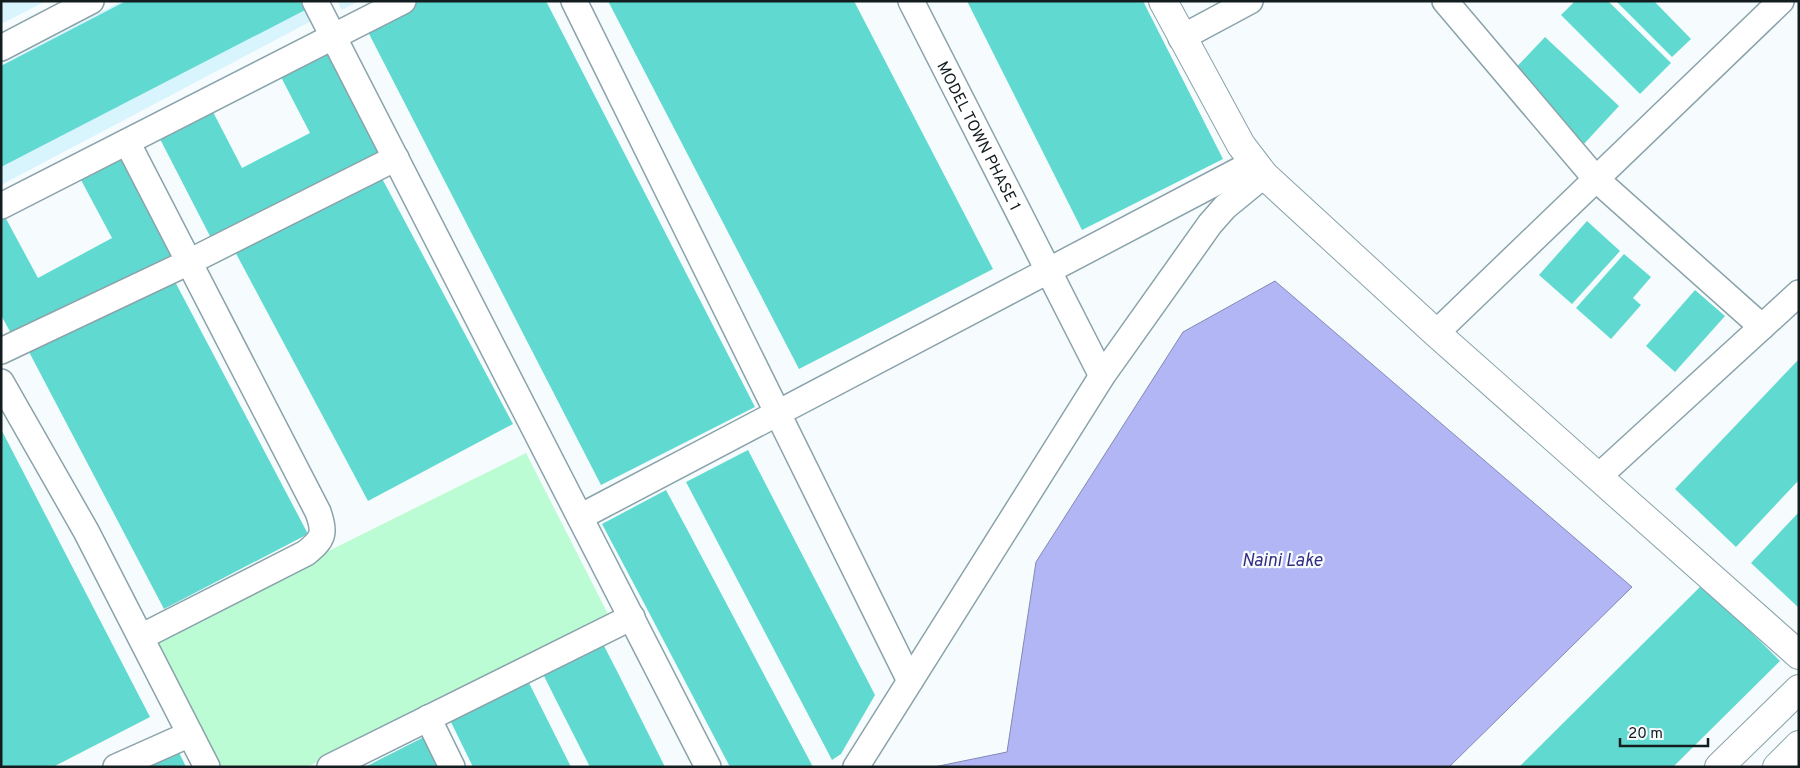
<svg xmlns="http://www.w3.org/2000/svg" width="1800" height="768" font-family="Overpass,sans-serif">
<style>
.built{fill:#d8f4fd}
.green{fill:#bbfcd4}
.water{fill:#b2b6f4;stroke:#8288b4}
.building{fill:#60dad0}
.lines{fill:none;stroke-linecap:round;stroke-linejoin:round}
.minor-casing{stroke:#8aa3ab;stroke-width:28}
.tertiary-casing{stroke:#8aa3ab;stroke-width:30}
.minor{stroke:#fff;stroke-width:25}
.tertiary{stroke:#fff;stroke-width:28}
.labels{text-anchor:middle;stroke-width:4.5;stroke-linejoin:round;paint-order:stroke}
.street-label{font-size:16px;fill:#131c1f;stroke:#f6fbfd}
.water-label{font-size:18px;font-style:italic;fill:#352c83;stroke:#f6fbfd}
</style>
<rect width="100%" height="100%" fill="#f6fbfd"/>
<path class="built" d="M1,1H46L1,24Z
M122,1H306L315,19L1,185V65Z
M337,1H359L342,10Z"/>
<path class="green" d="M526,453L609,616L307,767H220L155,637Z"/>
<path class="water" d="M1275,281L1632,587L1449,767H934L1007,752L1036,562L1183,332Z"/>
<path class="building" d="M126,1H305L309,8L1,167V66Z
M418,1H546L755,407L601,485L366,28Z
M608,1H854L993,269L799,369Z
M967,1H1143L1223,159L1082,230Z
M1575,1H1608L1671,63L1640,94L1561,15Z
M1616,1H1654L1691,39L1672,57Z
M1545,37L1619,106L1583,145L1509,75Z
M328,52L381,155L212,240L159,137L212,110L242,168L310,133L281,77Z
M125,156L177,252L14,339L1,315V217L4,215L38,278L112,238L81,180Z
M377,169L513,424L368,501L232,246Z
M1587,221L1620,251L1572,304L1539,275Z
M1624,254L1651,277L1633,298L1641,305L1611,339L1576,308Z
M172,276L308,534L164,609L28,350Z
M1695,290L1725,316L1675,372L1646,346Z
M1799,359V480L1736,547L1675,489Z
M1,429L150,717L53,767H1Z
M748,450L875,695L841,754L832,760L686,482Z
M666,490L688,531L813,767H730L645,605L602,524Z
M1799,512V608L1751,563Z
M1703,584L1780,661L1673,767H1519Z
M601,640L619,675L665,767H590L558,704L541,670Z
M525,675L571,767H473L447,714Z
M424,737L439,767H365Z
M177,748L186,767H140Z"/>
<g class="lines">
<g class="minor-casing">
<g id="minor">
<path d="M315,1L708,767"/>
<path d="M574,1L910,681"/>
<path id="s1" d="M911,1L1102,376"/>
<path d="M1445,1L1596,179L1762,327"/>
<path d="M1181,38L1250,1"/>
<path d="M1,48L91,1"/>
<path d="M127,142L318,512C326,534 323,539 306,553L141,637"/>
<path d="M1,206L403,1"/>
<path d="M1436,333L1781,1"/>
<path d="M1,351L189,262L396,158"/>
<path d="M1,382L86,531L207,767"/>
<path d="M1598,477L1799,293"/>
<path d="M580,517L1255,162"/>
<path d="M428,718L452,767"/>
<path d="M116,767L190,734"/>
<path d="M330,767L632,617"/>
<path d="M856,767L1102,376L1210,224L1225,207L1264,175"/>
</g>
</g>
<g class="tertiary-casing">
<path id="tertiary" d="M1163,1L1241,145L1264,175L1436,333L1799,655
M1719,767L1799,689
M1777,767L1799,745"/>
</g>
<use href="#minor" class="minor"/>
<use href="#tertiary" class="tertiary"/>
</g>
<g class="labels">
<g class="street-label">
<text dy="6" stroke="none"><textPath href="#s1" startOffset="151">MODEL TOWN PHASE 1</textPath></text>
</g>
<g class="water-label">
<text x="1282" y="566">Naini Lake</text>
</g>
</g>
<rect width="1800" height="768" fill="none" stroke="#131c1f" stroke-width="5"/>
<path d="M1620 738v8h88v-8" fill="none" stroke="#131c1f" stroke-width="2.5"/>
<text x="1628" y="738" font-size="15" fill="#131c1f" stroke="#f6fbfd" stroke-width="4" paint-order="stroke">20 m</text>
</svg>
